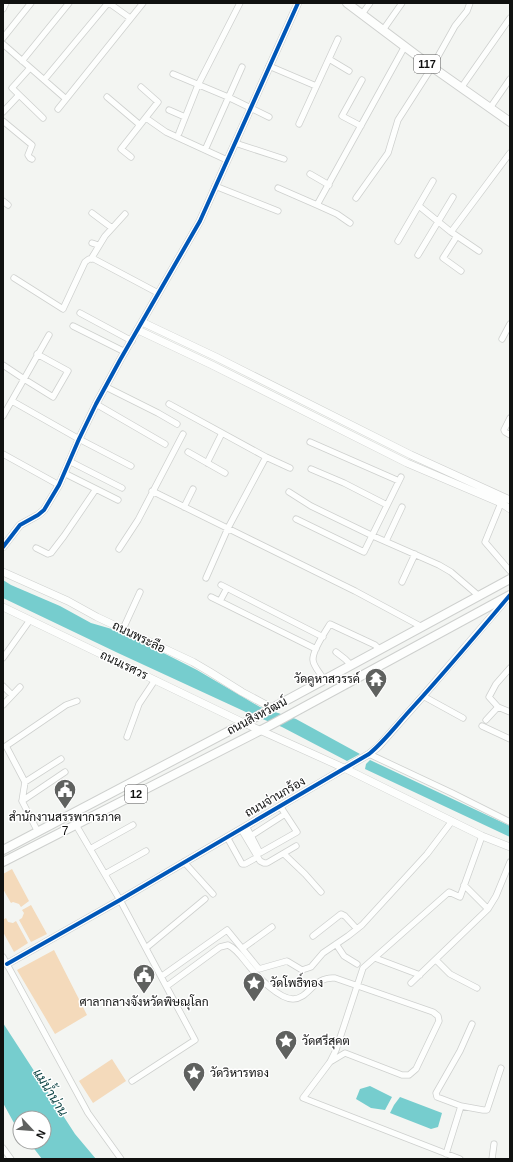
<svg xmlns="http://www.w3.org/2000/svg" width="513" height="1162" font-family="Arial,Sarabun,sans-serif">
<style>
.green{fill:#f4dabb}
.water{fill:#76cdce}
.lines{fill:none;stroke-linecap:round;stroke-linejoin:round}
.minor-casing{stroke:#ced0ce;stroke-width:7}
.tertiary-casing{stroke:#ced0ce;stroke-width:8}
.primary-casing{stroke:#ced0ce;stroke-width:10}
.minor{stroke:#fdfefd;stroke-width:5.5}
.tertiary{stroke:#fdfefd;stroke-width:7}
.primary{stroke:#fdfefd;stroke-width:8}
.cycleway-casing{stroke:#fff;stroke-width:6}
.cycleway{stroke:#0057b8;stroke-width:4}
.labels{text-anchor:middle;stroke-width:3;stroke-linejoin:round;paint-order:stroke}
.shield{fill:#fff;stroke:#585858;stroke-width:1}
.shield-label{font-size:11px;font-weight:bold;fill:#101110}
.street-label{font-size:12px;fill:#101110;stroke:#fff}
.poi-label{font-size:12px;fill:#101110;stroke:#fff;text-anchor:start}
.water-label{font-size:13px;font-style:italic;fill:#0d4445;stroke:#fff}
</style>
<rect width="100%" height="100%" fill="#f3f5f2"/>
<path class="green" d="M12,869L29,901L21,907L19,904L13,902L11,903L3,889V874Z
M31,905L47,934L31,942L19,920L22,918L24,913L22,910Z
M6,918L8,922L13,923L16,921L28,943L14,952L3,932V920Z
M54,950L87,1015L55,1034L17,970Z
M112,1059L126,1081L93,1103L79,1081Z"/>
<path class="water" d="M3,580L11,585L60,606L91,623L122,632L197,670L260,707L296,719L360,754L347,761L282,727L248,713L118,653L3,598Z
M370,760L510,826V837L365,769L366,764Z
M3,1023L75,1134L96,1159H42L29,1142H44V1118H20V1131L14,1123L3,1103Z
M370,1086L392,1097L385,1110L371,1108L356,1099L360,1089Z
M400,1097L442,1113L438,1127L431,1129L390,1113L394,1105Z"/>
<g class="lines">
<g class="minor-casing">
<path id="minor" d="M109,3L130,18
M3,9L6,3
M362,14L370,3
M383,30L402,3
M3,38L31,3
M3,44L66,99
M329,59L349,71
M22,61L69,3
M269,66L316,86
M30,68L12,88L43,118
M173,74L228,97L269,117
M44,80L108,3
M461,88L510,18
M107,97L140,125
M490,108L510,79
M58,109L143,3
M169,110L185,117
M3,112L19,95
M146,118L166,132L227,160
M3,121L32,145L28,155L30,158L32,159
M299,124L338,39
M361,126L342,116L362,80
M179,133L198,85L240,3
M235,143L284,159
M205,150L242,67
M131,157L121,149L158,102L141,87
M310,174L329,185
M215,186L278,211
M278,188L317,205L405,46
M356,198L388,153L398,120L432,67L455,26L467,11L470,3
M3,201L8,205
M317,205L337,214L350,223
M419,206L451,232L479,251
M92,213L112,228
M451,232L510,153
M457,236L443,258L461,271
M398,241L433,181
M92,243L98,245
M418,255L453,197
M91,259L105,236L125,214
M14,278L63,309L85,262L89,259H94L158,293
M80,313L132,341
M73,326L125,352
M502,339L510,324
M3,365L24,379L53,397L68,371L37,354
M106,387L158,413L177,424
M12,401L79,439L131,466
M96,404L165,444
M169,404L266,457L290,468
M3,416L49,335
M510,418L504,430L505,432L510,435
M310,442L399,481
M188,452L225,473
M3,454L59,485
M69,461L122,488
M207,463L222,433
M311,469L344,483L387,505
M64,473L118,500
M152,491L355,591L422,627
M289,492L311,506L373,536L439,565L451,572L479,596
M501,503L485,542L510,571
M184,507L193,489
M296,519L364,552L401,477
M386,541L402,507
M36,548L48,554L51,553L64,536L96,489
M119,549L138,520L183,434
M206,578L228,528L266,457
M402,582L415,554
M221,585L323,637
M211,597L316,649
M220,601L227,588
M123,629L140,592
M336,652L345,659L351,665
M3,658L30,620
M324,680C321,674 313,666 313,660C312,651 325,632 330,624L375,645L380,650
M3,686L12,695
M423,696L463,718
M3,705L20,687
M498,707L510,712
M486,720L498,707L489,697L496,684L510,668
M482,726L510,739
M127,737L139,704L155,680
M369,754L452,793L510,822
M25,782L61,759
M22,801L65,772
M76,825L120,900L195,1040L132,1081
M246,826L260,853L297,832L280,806
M241,829L260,861L264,863H267L296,846
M38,832L22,801L25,782L6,746L66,705L77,701
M251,836L285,814
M227,837L242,864H245L254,859
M90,849L133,825
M284,854L305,874L321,892
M184,862L213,894
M105,874L146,851
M464,885L488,909
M313,936L341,914L345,916L357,929
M336,944L344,956L357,964
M146,948L205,899
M243,948L272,927
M3,957L88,1113L121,1159
M375,958L420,975
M436,960L450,974L477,988
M162,976L227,930L259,969L287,961L302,970L311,967L323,953L348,936L362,925L427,854L452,821
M411,983L488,909L496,896L510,862
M167,986L220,947L228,945C237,949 243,959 249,966C258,977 279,999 293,999C309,999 313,976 335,978L433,1012L438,1016L439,1021L416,1069L409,1075H402L345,1053L330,1062
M461,1106L483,1110H487L501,1068
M3,1148L11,1159
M446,1154L461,1106L437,1097L436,1093L460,1051L472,1024
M460,1159L303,1098L330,1062L336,1050L363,968L449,892L460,897L482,836
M492,1159L494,1144"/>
</g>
<g class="tertiary-casing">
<path id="tertiary" d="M142,322L216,357L411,455L510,500
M138,330L212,365L407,463L501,503L510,509
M3,547L20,525L38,515L44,510L59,485L79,439L96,404L120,360L200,221L298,3
M3,572L68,601L97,617L193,662L210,672L242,692L272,708
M3,607L244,723L344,768L482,836L510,847
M7,964L120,900L369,754L378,747L423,696L509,596"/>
</g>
<g class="primary-casing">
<path id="primary" d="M347,3L432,67L510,122
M3,850L252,719L510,579
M3,862L269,726L510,595"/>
</g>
<use href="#minor" class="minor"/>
<use href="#tertiary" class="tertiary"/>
<use href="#primary" class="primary"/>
<g class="cycleway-casing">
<path id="cycleway" d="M3,547L20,525L38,515L44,510L59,485L79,439L96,404L120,360L200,221L298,3
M7,964L120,900L369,754C385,741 398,723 413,707C446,671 478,633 510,595"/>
</g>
<use href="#cycleway" class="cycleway"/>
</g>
<defs>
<g id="temple-pin" transform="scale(1.15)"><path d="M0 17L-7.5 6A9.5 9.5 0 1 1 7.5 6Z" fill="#5f615f" stroke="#fff"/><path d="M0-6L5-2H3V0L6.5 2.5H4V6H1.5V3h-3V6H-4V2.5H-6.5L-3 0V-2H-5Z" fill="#fff"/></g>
<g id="civic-pin" transform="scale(1.15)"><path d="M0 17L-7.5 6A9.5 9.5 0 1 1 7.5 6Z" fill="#5f615f" stroke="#fff"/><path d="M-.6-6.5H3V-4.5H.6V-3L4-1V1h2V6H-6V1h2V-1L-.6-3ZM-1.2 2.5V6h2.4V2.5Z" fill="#fff"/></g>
<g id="sight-pin" transform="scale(1.15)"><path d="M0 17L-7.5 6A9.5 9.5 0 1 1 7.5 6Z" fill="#5f615f" stroke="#fff"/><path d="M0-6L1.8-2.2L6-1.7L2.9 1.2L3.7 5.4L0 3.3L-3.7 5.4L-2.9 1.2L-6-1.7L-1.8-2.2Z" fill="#fff"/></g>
</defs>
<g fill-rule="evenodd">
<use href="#temple-pin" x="376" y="679"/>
<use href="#civic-pin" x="65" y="790"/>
<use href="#civic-pin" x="144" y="975"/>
<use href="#sight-pin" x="254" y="983"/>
<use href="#sight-pin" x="286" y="1041"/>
<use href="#sight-pin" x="194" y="1073"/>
</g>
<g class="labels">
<g class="shield">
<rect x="414" y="55" width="26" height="18" rx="3"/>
<rect x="125" y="785" width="22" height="18" rx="3"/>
</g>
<g class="shield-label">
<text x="427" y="68">117</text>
<text x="136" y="798">12</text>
</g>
<g class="street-label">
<text transform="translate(139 637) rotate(26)" y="4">ถนนพระลือ</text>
<text transform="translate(124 665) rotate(26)" y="4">ถนนเรศวร</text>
<text transform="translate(257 716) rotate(-28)" y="4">ถนนสิงหวัฒน์</text>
<text transform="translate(275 797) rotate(-30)" y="4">ถนนจ่านกร้อง</text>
</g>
<g class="poi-label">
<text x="360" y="683" text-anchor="end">วัดคูหาสวรรค์</text>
<text x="65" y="821" text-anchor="middle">สำนักงานสรรพากรภาค<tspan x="65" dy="14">7</tspan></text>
<text x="270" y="987">วัดโพธิ์ทอง</text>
<text x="144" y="1006" text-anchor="middle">ศาลากลางจังหวัดพิษณุโลก</text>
<text x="302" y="1045">วัดศรีสุคต</text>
<text x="210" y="1077">วัดวิหารทอง</text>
</g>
<g class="water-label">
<text transform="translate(51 1092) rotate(58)" y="5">แม่น้ำน่าน</text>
</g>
</g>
<rect width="513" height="1162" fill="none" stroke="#101110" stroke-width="8"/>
<g transform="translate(32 1130) rotate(116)"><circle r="19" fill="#ffffff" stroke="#9fa09f"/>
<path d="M0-3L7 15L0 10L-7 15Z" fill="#5f615f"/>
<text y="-6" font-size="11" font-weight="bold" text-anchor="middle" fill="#101110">N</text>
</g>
</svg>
